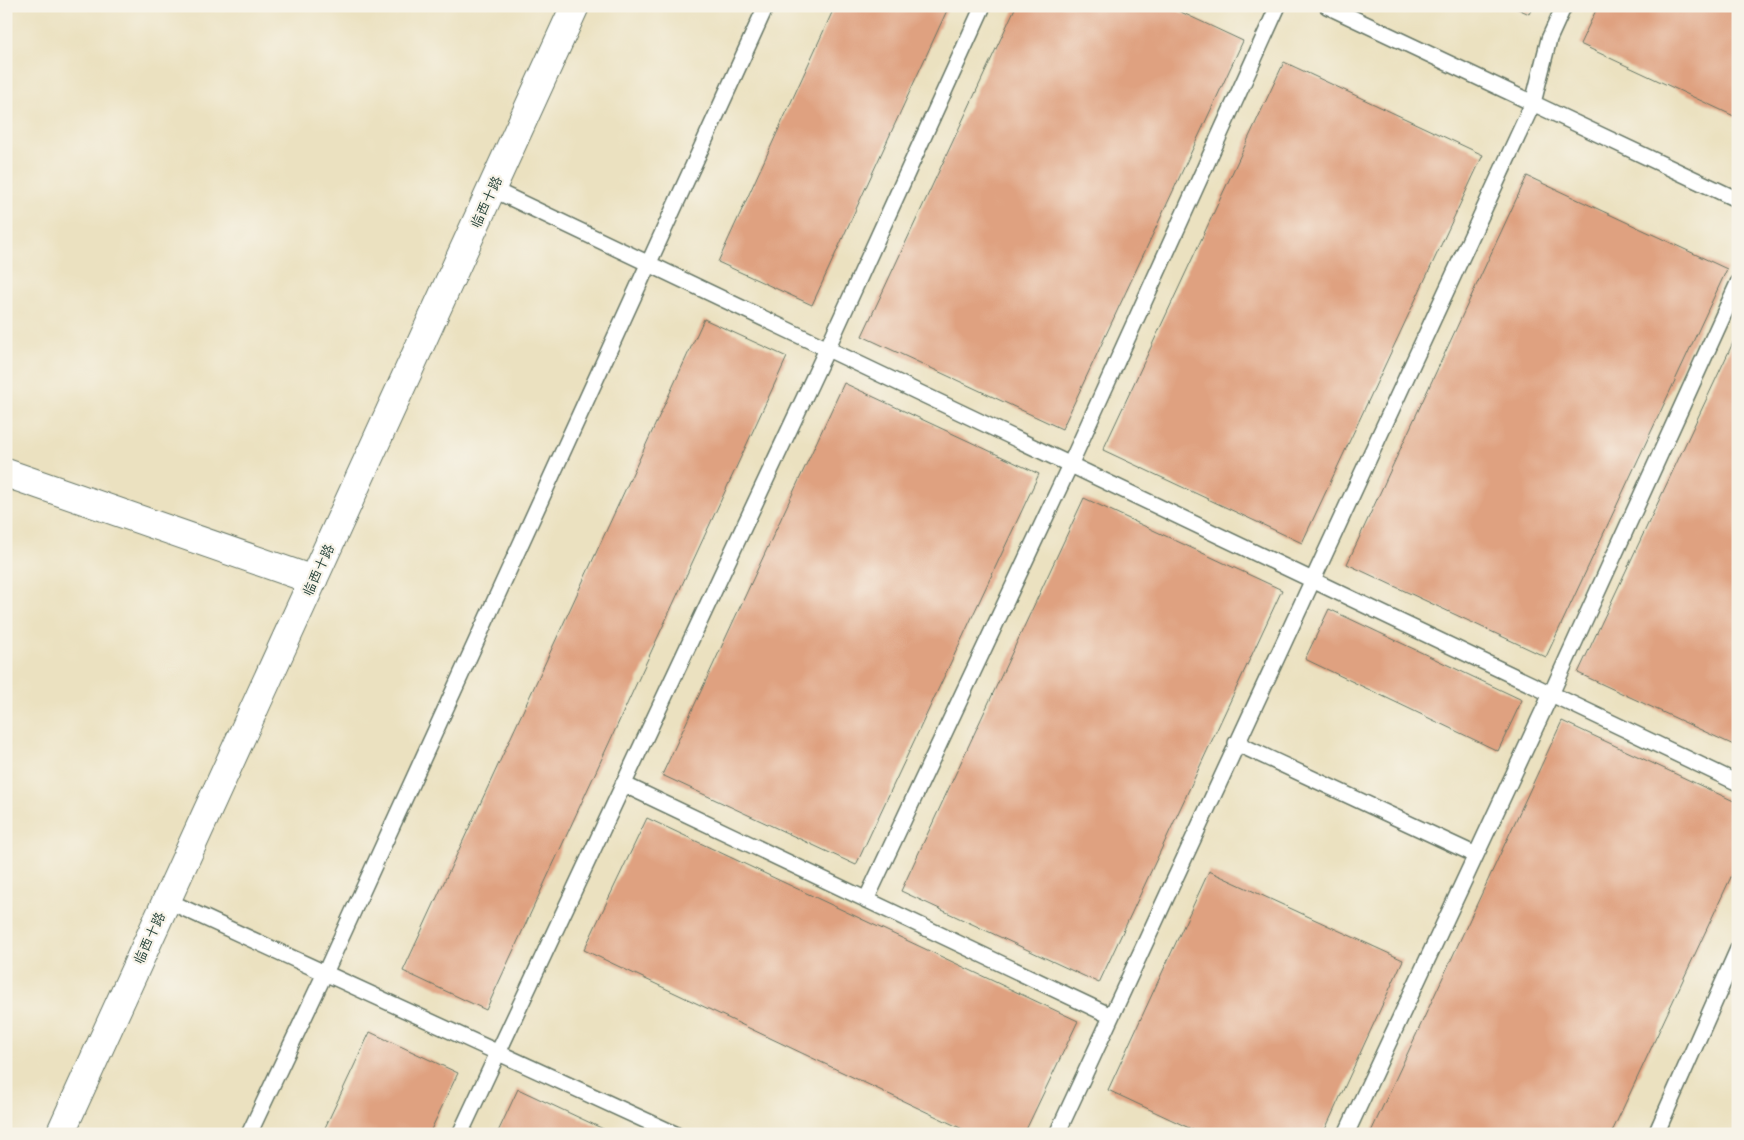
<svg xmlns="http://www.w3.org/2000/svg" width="1744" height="1140" font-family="Sriracha,'LXGW WenKai TC',sans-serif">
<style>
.building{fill:#dfa180}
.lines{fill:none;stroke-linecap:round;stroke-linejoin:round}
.service-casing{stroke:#667665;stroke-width:18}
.minor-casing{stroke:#667665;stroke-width:30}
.secondary-casing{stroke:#667665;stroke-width:30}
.service{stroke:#fff;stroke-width:15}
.minor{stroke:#fff;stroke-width:28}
.secondary{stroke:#fff;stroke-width:28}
.labels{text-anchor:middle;stroke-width:4.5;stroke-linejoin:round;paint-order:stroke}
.street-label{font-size:14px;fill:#1f3d34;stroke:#f7f3e8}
</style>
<rect width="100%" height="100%" fill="#f7f3e8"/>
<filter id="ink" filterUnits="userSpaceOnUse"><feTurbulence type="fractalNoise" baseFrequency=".02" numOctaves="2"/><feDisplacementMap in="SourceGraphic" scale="10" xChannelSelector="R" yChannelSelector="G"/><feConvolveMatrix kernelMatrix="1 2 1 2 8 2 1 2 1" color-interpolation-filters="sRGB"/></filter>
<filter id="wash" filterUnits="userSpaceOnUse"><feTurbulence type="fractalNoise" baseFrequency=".0096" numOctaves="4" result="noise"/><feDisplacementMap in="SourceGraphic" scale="20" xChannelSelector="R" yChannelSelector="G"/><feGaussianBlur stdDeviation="1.12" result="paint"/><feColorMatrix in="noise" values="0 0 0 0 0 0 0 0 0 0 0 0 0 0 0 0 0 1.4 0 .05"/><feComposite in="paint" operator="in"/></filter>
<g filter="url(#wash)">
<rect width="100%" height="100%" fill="#ebe1c0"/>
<g id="blocks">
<path class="building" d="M835,6H949L812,305L718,262Z
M1016,6H1168L1243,41L1062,429L862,336Z
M1512,6H1533L1529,14Z
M1598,6H1738V118L1580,44Z
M1284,62L1483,155L1302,543L1103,450Z
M1527,176L1727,269L1546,657L1347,564Z
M704,319L787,357L486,1010L403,971Z
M1738,332V747L1578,673Z
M844,383L1039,474L856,865L662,775Z
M1084,498L1282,590L1099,983L901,891Z
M1329,609L1522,700L1498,751L1305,659Z
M1562,721L1738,803V862L1611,1134H1370Z
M647,818L1078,1021L1024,1134H973L584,950Z
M1209,871L1403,960L1323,1134H1202L1108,1090Z
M370,1032L458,1073L429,1134H322Z
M518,1089L614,1134H497Z"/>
</g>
</g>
<g filter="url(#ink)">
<use href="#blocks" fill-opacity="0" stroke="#667665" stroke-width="1"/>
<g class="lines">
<g class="service-casing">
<path id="service" d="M1327,6L1738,200
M492,189L1738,783
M1236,743L1476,855
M623,784L1111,1016
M166,900L675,1134
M866,900L1070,465L1278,6
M249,1134L325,973L766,6
M460,1134L827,349L983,6
M1057,1134L1533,103L1549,39L1564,6
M1346,1134L1551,694L1738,283
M1656,1134L1738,949"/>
</g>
<g class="minor-casing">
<path id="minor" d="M6,473L313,580"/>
</g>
<g class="secondary-casing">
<path id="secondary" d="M60,1134L575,6"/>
</g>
<use href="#service" class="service"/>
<use href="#minor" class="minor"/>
<use href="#secondary" class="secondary"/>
</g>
</g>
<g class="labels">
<g class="street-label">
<text transform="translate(486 202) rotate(-65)" y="5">临西十路</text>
<text transform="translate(318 570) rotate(-65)" y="5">临西十路</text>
<text transform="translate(149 938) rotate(-65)" y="5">临西十路</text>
</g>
</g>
<rect width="1744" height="1140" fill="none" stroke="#f7f3e8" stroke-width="25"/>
</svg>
